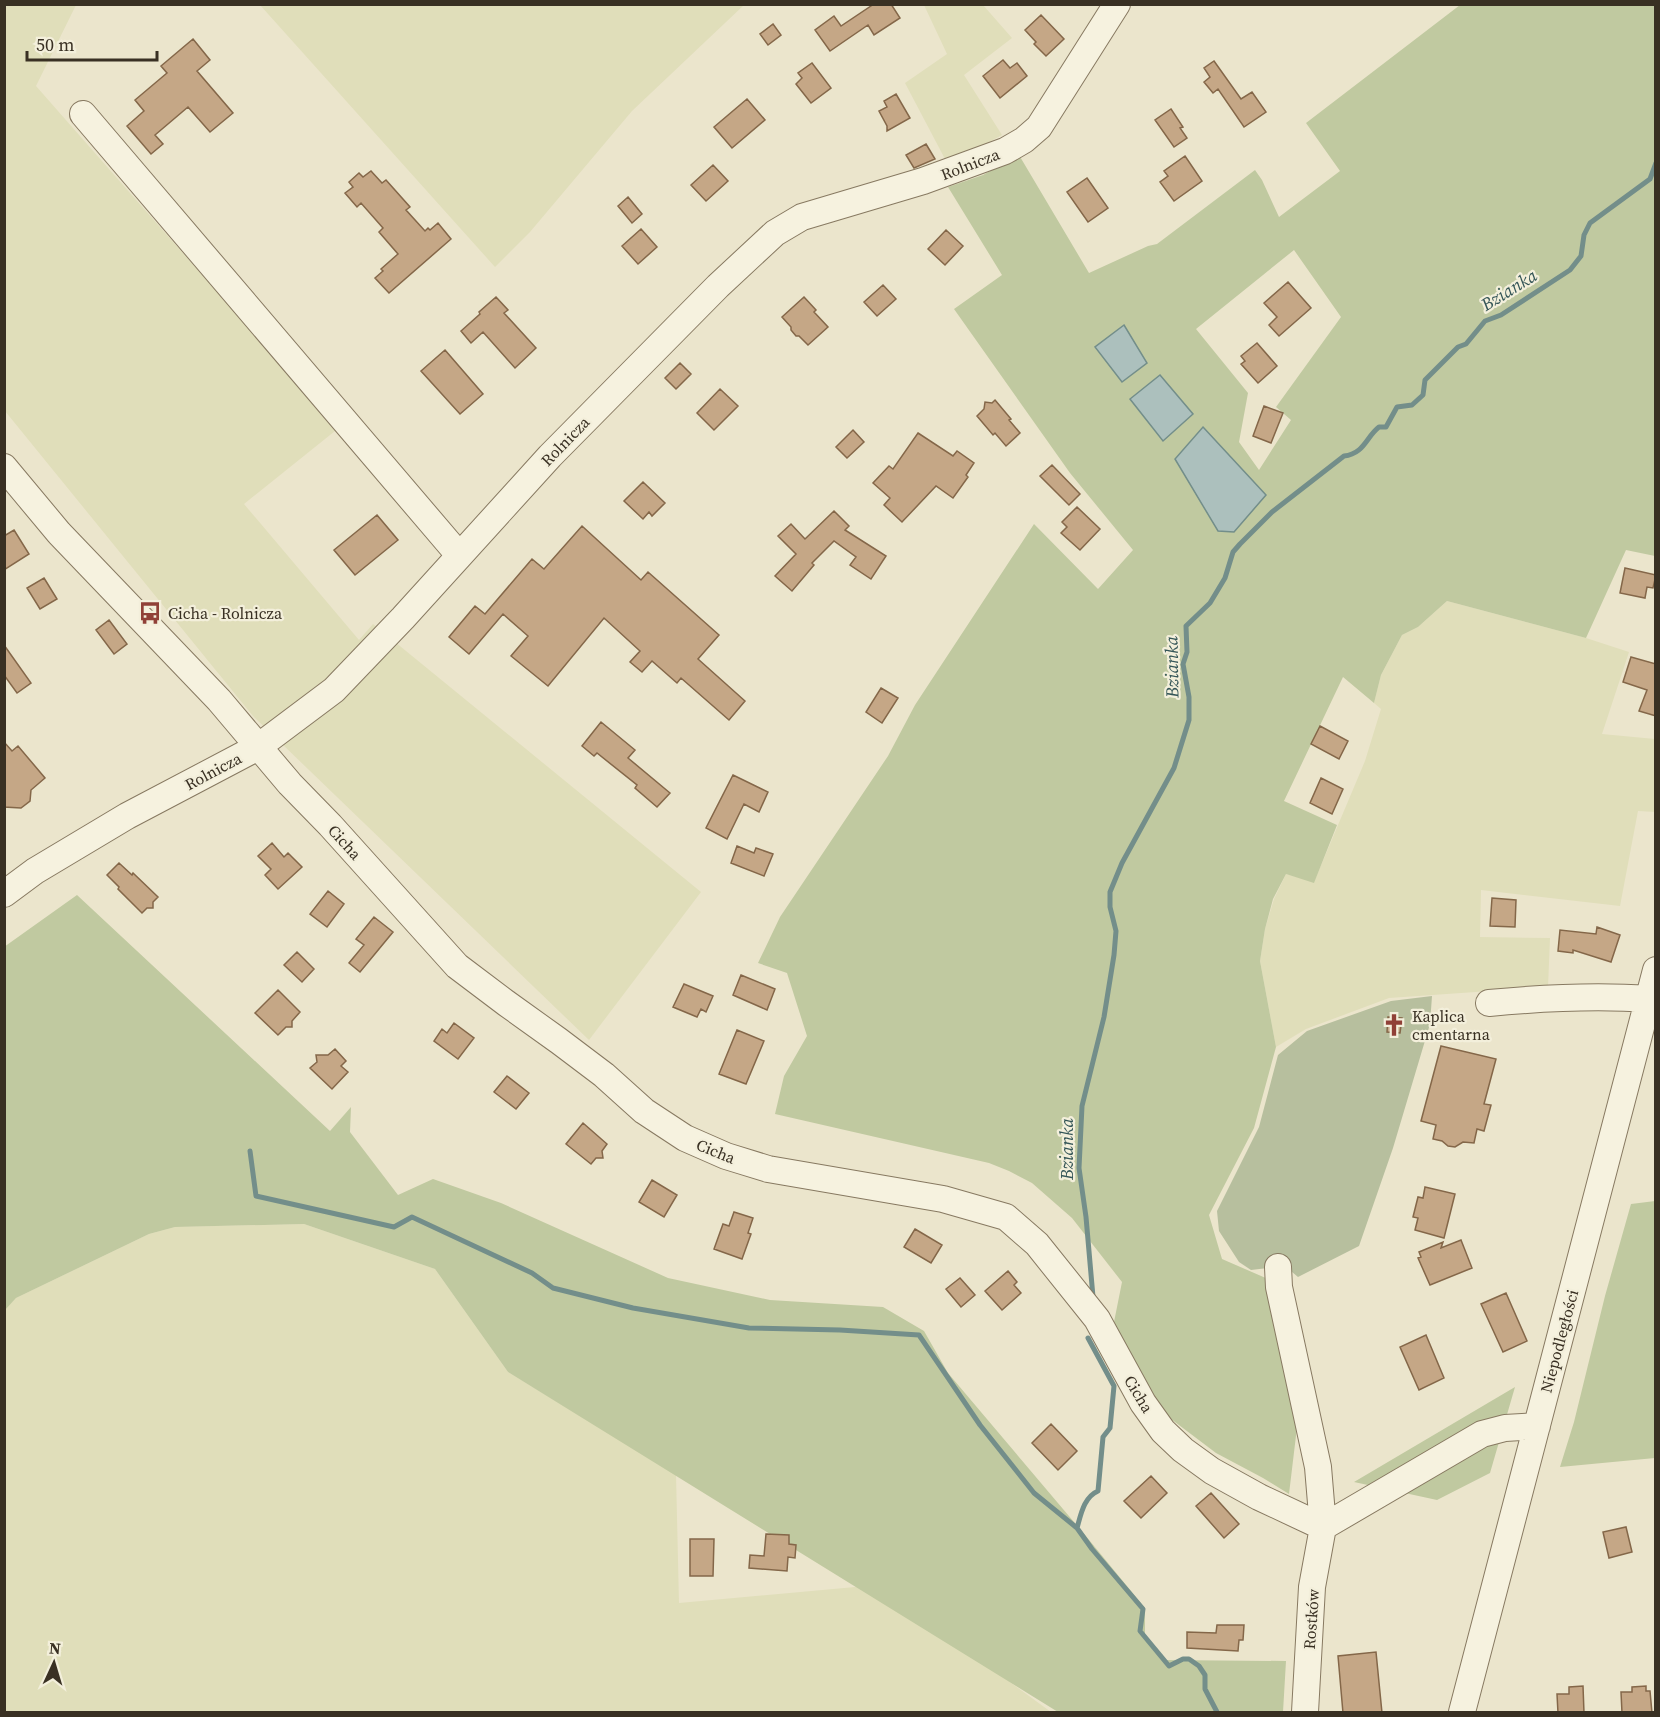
<svg xmlns="http://www.w3.org/2000/svg" width="1660" height="1717" font-family="'Source Serif 4',serif">
<style>
.farmland{fill:#e0deba}
.green{fill:#c0c9a0;fill-rule:evenodd}
.cemetery{fill:#b7bf9e}
.water{fill:#acc0bd;stroke:#738e8a;stroke-width:1.5}
.lines{fill:none;stroke-linecap:round;stroke-linejoin:round}
.stream{stroke:#738e8a;stroke-width:5}
.building{fill:#c5a786;stroke:#846749;stroke-width:1.5}
.minor-casing{stroke:#877961;stroke-width:28}
.minor{stroke:#f6f2df;stroke-width:26}
.labels{text-anchor:middle;stroke-width:4.5;stroke-linejoin:round;paint-order:stroke}
.street-label{font-size:16px;fill:#393023;stroke:#f3efdb}
.poi-label{font-size:16px;fill:#393023;stroke:#f3efdb;text-anchor:start}
.water-label{font-size:18px;font-style:italic;fill:#345557;stroke:#f3efdb}
</style>
<rect width="100%" height="100%" fill="#ebe5cc"/>
<path class="farmland" d="M4,5H76L36,86L225,301L335,431L244,504L359,640L373,624L701,892L589,1040L253,716L5,411Z
M260,5H744L632,111L530,232L495,267Z
M924,5H983L1012,38L964,75L1002,135L971,152L945,159L905,83L947,54Z
M1447,601L1586,638L1629,652L1602,734L1655,739L1656,812L1638,811L1620,906L1481,890L1480,937L1550,938L1548,987L1389,998L1306,1029L1276,1047L1260,961L1265,929L1274,899L1286,874L1314,882L1365,761L1381,709L1374,703L1381,675L1402,635L1418,627Z
M304,1224L435,1269L508,1372L676,1474L679,1603L877,1585L1051,1712H5L4,1310L16,1298L149,1234L175,1227Z"/>
<path class="green" d="M1460,5H1655V556L1626,550L1586,638L1447,601L1418,627L1402,635L1381,675L1374,703L1343,677L1284,801L1337,825L1314,883L1286,874L1273,899L1265,929L1260,961L1276,1047L1254,1128L1209,1215L1222,1259L1268,1279L1298,1419L1289,1494L1263,1478L1216,1453L1167,1416L1146,1383L1114,1322L1122,1282L1072,1218L1032,1183L1009,1171L989,1163L775,1114L784,1076L807,1036L787,973L758,963L780,917L888,756L915,705L1034,524L1098,589L1133,550L1070,473L954,309L1002,275L948,187L983,175L1019,155L1089,273L1148,246L1157,244L1255,170L1262,180L1279,217L1340,171L1306,123ZM1294,250L1341,317L1276,407L1291,420L1259,470L1239,442L1248,393L1196,329Z
M77,895L330,1131L351,1107L350,1132L398,1195L433,1179L501,1203L668,1278L770,1300L883,1307L924,1331L948,1373L1085,1535L1145,1608V1636L1165,1660L1286,1661L1283,1712H1058L508,1372L435,1269L304,1224L175,1227L149,1234L16,1298L5,1310L4,947Z
M1655,1201V1458L1560,1467L1574,1422L1605,1296L1631,1204Z
M1515,1387L1490,1473L1437,1500L1354,1482Z"/>
<path class="cemetery" d="M1432,996L1430,1024L1393,1148L1359,1246L1298,1277L1285,1266L1251,1270L1239,1262L1219,1231L1217,1211L1259,1127L1278,1055L1307,1031L1391,1001Z"/>
<path class="water" d="M1124,325L1147,363L1122,382L1095,347Z
M1160,375L1193,414L1163,441L1130,399Z
M1203,427L1266,495L1234,532L1218,531L1175,459Z"/>
<g class="lines">
<path class="stream" d="M250,1151L256,1196L394,1227L412,1217L532,1273L553,1288L633,1308L749,1328L840,1330L919,1335L980,1425L1034,1493L1077,1528
M1093,1297L1086,1217L1079,1168L1082,1106L1104,1017L1114,955L1116,931L1110,907V892L1122,863L1174,768L1189,720V697L1183,664L1187,652L1186,626L1210,603L1225,578L1233,552L1240,544L1272,512L1344,456C1364,454 1366,437 1379,427H1386L1397,407L1412,405L1423,395L1425,380L1458,347L1466,344L1485,321L1501,315L1570,270L1581,256L1584,235L1590,223L1650,179L1656,163
M1088,1338L1114,1386L1110,1428L1103,1437L1098,1491C1084,1497 1081,1514 1077,1528L1092,1549L1143,1609L1140,1631L1169,1666L1183,1659H1189L1199,1666L1205,1675V1689L1217,1712"/>
</g>
<path class="building" d="M874,4H891L900,18L874,35L868,25L830,51L815,30L834,16L841,26Z
M1041,15L1064,39L1046,56L1034,44L1036,42L1025,30Z
M773,24L781,35L768,45L760,34Z
M193,39L210,60L197,71L233,113L210,132L188,107L155,135L163,144L151,154L127,126L144,111L135,100L167,73L161,66Z
M1003,60L1010,68L1017,63L1027,76L1000,98L983,76Z
M1214,61L1241,99L1252,92L1266,112L1244,127L1218,89L1213,93L1204,82L1210,77L1204,68Z
M812,63L831,88L811,103L796,84L802,78L798,73Z
M896,94L910,118L887,131V126L879,111L887,107L884,101Z
M747,99L765,120L732,148L714,127Z
M1171,109L1183,127L1180,128L1187,138L1174,147L1155,120Z
M926,144L935,159L914,168L906,155Z
M1185,156L1202,181L1174,201L1160,182L1168,176L1164,171Z
M713,165L728,181L706,201L691,185Z
M371,171L382,183L386,180L410,207L406,210L425,231L428,228L430,230L438,223L451,239L389,293L375,278L383,271L381,269L398,254L379,232L383,228L361,203L357,207L345,193L353,187L349,182L359,173L363,177Z
M1087,178L1108,208L1088,222L1067,192Z
M628,197L642,214L632,223L618,206Z
M641,229L657,247L638,264L622,246Z
M946,230L963,246L945,265L928,249Z
M1288,282L1311,308L1279,336L1269,325L1277,317L1264,303Z
M883,285L896,299L877,316L864,302Z
M496,297L508,310L504,313L536,348L515,368L483,332L471,343L461,331L480,314L479,312Z
M804,297L816,310L814,312L828,327L808,345L799,336H796L791,330V327L782,317Z
M1257,343L1277,366L1258,383L1241,364L1245,361L1241,356Z
M445,350L483,394L460,414L421,371Z
M680,363L691,374L676,389L665,378Z
M720,389L738,406L714,430L697,413Z
M995,400L1011,419L1009,420L1020,433L1006,446L995,433L993,435L977,416L984,409L985,402L992,403Z
M1264,406L1283,413L1271,443L1253,436Z
M853,430L864,442L847,458L836,447Z
M918,433L953,456L957,451L974,463L966,475L968,477L953,498L936,486L902,522L884,505L890,498L873,483L889,466L893,469Z
M1052,465L1080,494L1069,505L1040,476Z
M643,482L665,503L652,516L649,512L643,519L624,501Z
M1077,507L1100,529L1080,550L1061,533L1067,527L1062,522Z
M834,511L849,526L845,530L886,556L871,579L850,565L856,557L834,541L812,563L814,565L792,591L775,576L796,554L778,536L791,524L805,539Z
M377,515L398,540L355,575L334,550Z
M582,526L641,580L648,572L719,635L698,659L745,701L729,720L681,678L677,683L652,661L642,672L630,662L640,651L604,618L548,686L511,656L528,636L503,614L469,654L449,637L475,606L485,614L532,559L544,569Z
M14,530L29,554L4,570V536Z
M1625,568L1656,575L1653,588L1647,587L1645,598L1620,593Z
M44,578L57,599L40,609L27,588Z
M109,620L127,644L114,654L96,630Z
M4,645L31,683L17,693L4,675Z
M1631,657L1656,664V716L1639,711L1647,690L1623,682Z
M881,688L898,698L882,723L866,712Z
M601,722L635,750L628,758L670,793L657,807L635,788L637,785L597,753L594,756L582,746Z
M1320,726L1348,741L1339,759L1311,744Z
M4,742L12,751L18,746L45,778L31,790L30,801L21,808L4,807Z
M733,775L768,792L759,812L744,804L727,839L706,828Z
M1321,778L1343,789L1332,814L1310,803Z
M272,843L284,857L288,853L302,867L278,889L265,875L271,869L258,856Z
M737,846L754,853L756,848L773,854L764,876L731,863Z
M119,863L132,875L133,873L158,897L153,902V908H147L142,913L118,889L119,887L107,875Z
M328,891L344,904L327,927L310,914Z
M1492,898L1516,900L1515,927L1490,926Z
M374,917L393,932L360,972L349,963L364,945L356,939Z
M1597,927L1620,935L1611,962L1573,950V953L1558,951L1560,930L1596,934Z
M297,952L314,969L302,982L284,965Z
M741,975L775,989L767,1010L733,995Z
M684,984L713,996L706,1012L701,1009L697,1017L673,1007Z
M278,990L300,1012L292,1021V1027H286L278,1035L255,1013Z
M1388,1017L1402,1018L1400,1033L1387,1032Z
M454,1023L474,1038L458,1059L434,1041L442,1029L447,1033Z
M737,1030L764,1041L746,1084L719,1074Z
M1441,1046L1496,1059L1484,1104L1491,1105L1484,1131L1477,1129L1474,1143L1463,1142L1455,1147L1448,1146L1442,1141L1433,1139L1436,1125L1421,1121Z
M335,1049L346,1061L341,1066L348,1072L332,1089L310,1068L317,1062L316,1055H328Z
M507,1076L529,1093L516,1109L494,1092Z
M583,1123L607,1144L602,1151L603,1158H596L591,1164L566,1144Z
M652,1180L677,1195L664,1217L639,1202Z
M1425,1187L1455,1194L1444,1238L1415,1230L1418,1218L1413,1217L1418,1197L1423,1198Z
M734,1212L753,1218L748,1233L751,1234L742,1259L714,1249L723,1224L729,1226Z
M915,1229L942,1245L931,1263L904,1247Z
M1461,1240L1472,1268L1430,1285L1418,1258L1421,1257L1419,1252L1443,1242L1441,1248Z
M1008,1271L1017,1282L1014,1285L1021,1293L1002,1310L985,1291Z
M960,1278L975,1295L961,1307L946,1289Z
M1506,1293L1527,1341L1503,1352L1481,1304Z
M1426,1335L1444,1378L1419,1390L1400,1347Z
M1051,1424L1077,1451L1058,1470L1032,1443Z
M1151,1476L1167,1493L1141,1518L1124,1501Z
M1211,1493L1239,1524L1224,1538L1196,1506Z
M1626,1527L1632,1552L1609,1558L1603,1532Z
M766,1534L789,1535V1544L796,1545L795,1558L788,1557L787,1571L749,1568L750,1555L764,1556Z
M690,1539H714L713,1576H690Z
M1217,1625H1244L1243,1640H1239L1238,1651L1187,1648V1632L1216,1633Z
M1376,1652L1382,1713H1343L1338,1656Z
M1583,1686L1584,1713H1558L1557,1694H1569V1687Z
M1646,1686V1691H1650L1652,1713H1622L1621,1692H1632V1687Z"/>
<g class="lines">
<g class="minor-casing">
<path id="minor" d="M83,114L459,555
M4,467L59,533L219,700L290,784L330,825L457,966L506,1003L559,1041L604,1075L644,1111L685,1138L726,1156L768,1169L943,1199L1006,1217L1037,1244L1097,1319L1143,1403L1163,1431L1183,1450L1212,1471L1259,1497L1323,1527
M4,894L35,871L127,816L258,747L334,690L403,618L550,456L718,286L775,233L802,217L923,181L1005,151L1024,140L1039,127L1117,4
M1489,1003C1542,998 1595,995 1648,999
M1278,1267L1279,1287L1318,1467L1323,1527L1312,1587L1305,1712
M1323,1527L1482,1434L1505,1428L1537,1426
M1462,1712L1656,970"/>
</g>
<use href="#minor" class="minor"/>
</g>
<defs>
<g id="bus-bare" transform="scale(1.8)"><path d="M-5-6H5V4H4V6H2V4H-2V6H-4V4H-5ZM-3.5-4V0h7V-4ZM-3.5 1.2v1.5H-2V1.2ZM2 1.2v1.5H3.5V1.2Z" fill="#904037" stroke="#f3efdb" stroke-width="2.5" paint-order="stroke"/></g>
<g id="church-bare" transform="scale(1.8)"><path d="M-1.2-6h2.4v3.5h3.3v2.4h-3.3V6h-2.4V-.1h-3.3v-2.4h3.3Z" fill="#904037" stroke="#f3efdb" stroke-width="2.5" paint-order="stroke"/></g>
</defs>
<g fill-rule="evenodd">
<use href="#bus-bare" x="150" y="613"/>
<use href="#church-bare" x="1394" y="1025"/>
</g>
<g class="labels">
<g class="street-label">
<text transform="translate(970 164) rotate(-21)" y="6">Rolnicza</text>
<text transform="translate(565 441) rotate(-46)" y="6">Rolnicza</text>
<text transform="translate(213 771) rotate(-28)" y="6">Rolnicza</text>
<text transform="translate(345 842) rotate(48)" y="6">Cicha</text>
<text transform="translate(716 1151) rotate(22)" y="6">Cicha</text>
<text transform="translate(1559 1341) rotate(-75)" y="6">Niepodległości</text>
<text transform="translate(1139 1394) rotate(59)" y="6">Cicha</text>
<text transform="translate(1311 1619) rotate(-86)" y="6">Rostków</text>
</g>
<g class="poi-label">
<text x="168" y="619">Cicha - Rolnicza</text>
<text x="1412" y="1022">Kaplica<tspan x="1412" dy="18">cmentarna</tspan></text>
</g>
<g class="water-label">
<text transform="translate(1509 290) rotate(-32)" y="6">Bzianka</text>
<text transform="translate(1172 667) rotate(-91)" y="6">Bzianka</text>
<text transform="translate(1067 1149) rotate(-90)" y="6">Bzianka</text>
</g>
</g>
<rect width="1660" height="1717" fill="none" stroke="#393023" stroke-width="12"/>
<g transform="translate(54 1663) rotate(4)" stroke="#f3efdb" stroke-width="4.5" paint-order="stroke">
<path d="M0-4.5L10 22L0 15L-10 22Z" fill="#393023"/>
<text y="-9" font-size="16" font-weight="bold" text-anchor="middle" fill="#393023">N</text>
</g>
<path d="M27 51v9h130v-9" fill="none" stroke="#393023" stroke-width="3"/>
<text x="36" y="51" font-size="18" fill="#393023" stroke="#f3efdb" stroke-width="4.5" paint-order="stroke">50 m</text>
</svg>
